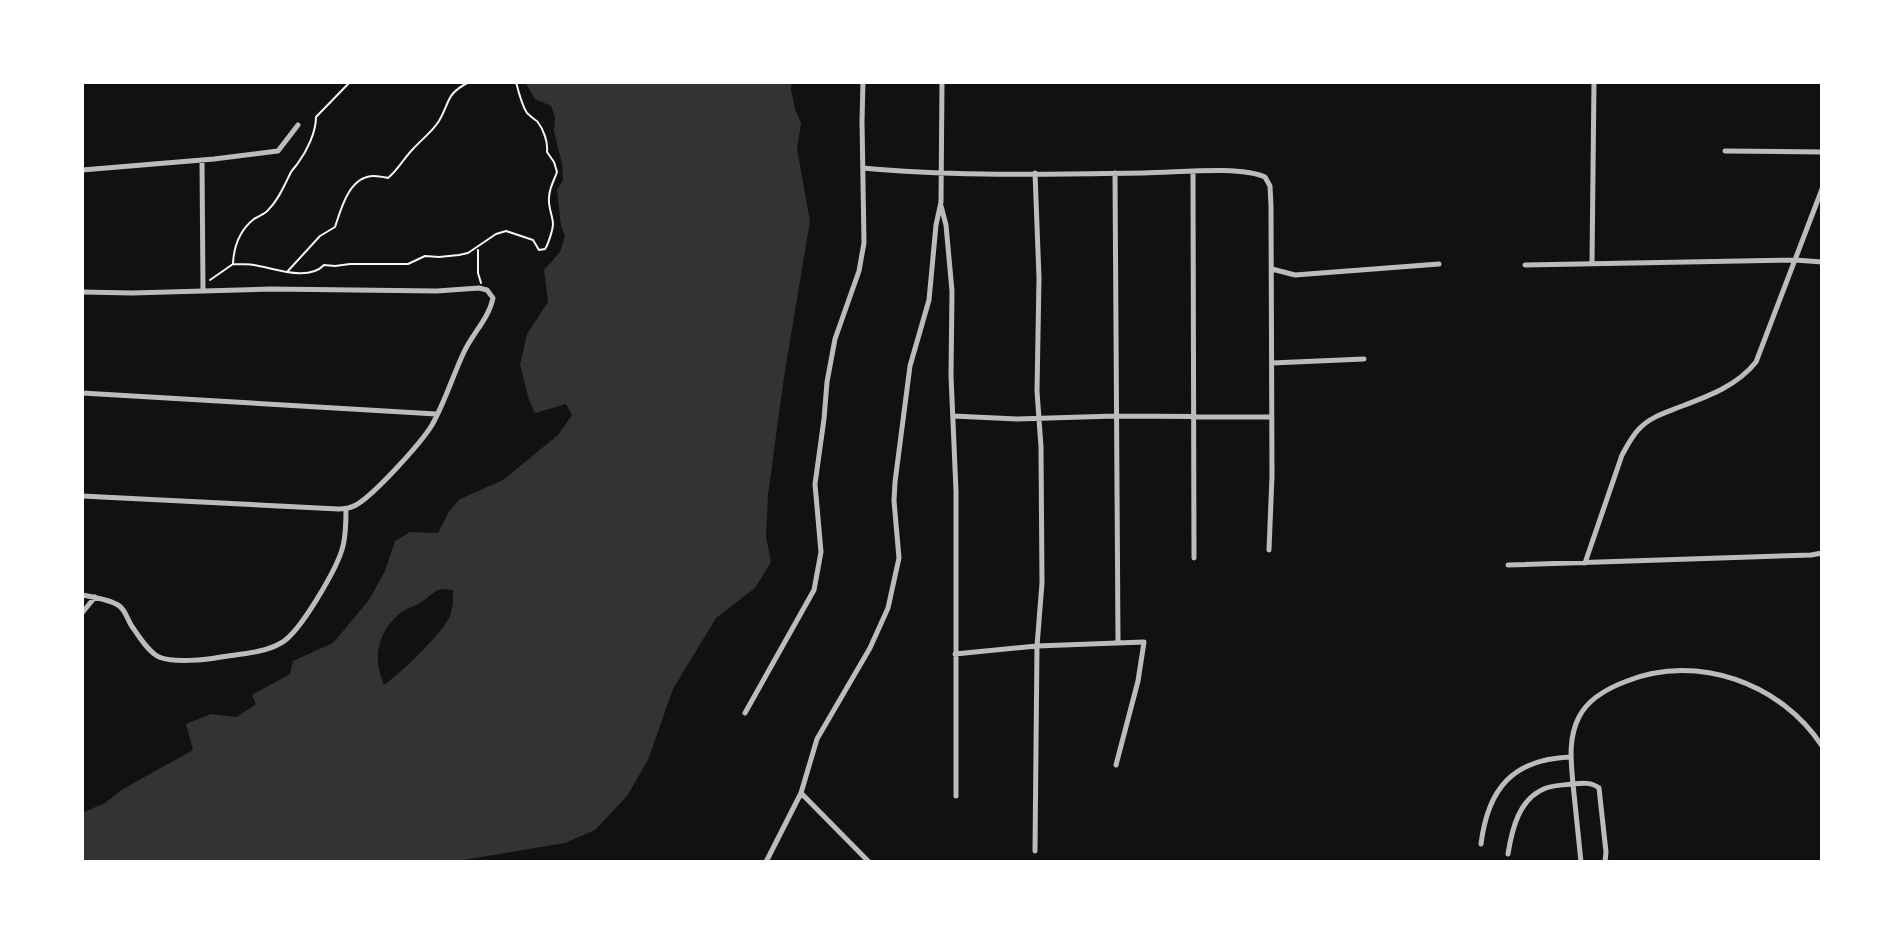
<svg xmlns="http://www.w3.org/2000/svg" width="1904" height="944" font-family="'Space Grotesk',sans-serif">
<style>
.water{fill:#333;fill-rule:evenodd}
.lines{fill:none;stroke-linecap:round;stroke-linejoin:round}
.path{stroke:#f5f5f5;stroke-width:2}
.minor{stroke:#bcbcbc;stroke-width:5}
</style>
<rect width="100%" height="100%" fill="#111"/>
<path class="water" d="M525,82H792L791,89L795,109L801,123L797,149L810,221L784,377L768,495L766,537L771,562L755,588L716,618L673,689L648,760L627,796L595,830L565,843L451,862H82V813L105,803L123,789L193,750L186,724L211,714L237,717L256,704L252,695L290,674L293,661L333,643L369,600L385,571L395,541L410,532L438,533L450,510L460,499L503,480L558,435L572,415L566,404L535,413L529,400L520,365L527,334L548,302L544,270L560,252L565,236L561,226L557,190L563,180L562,164L554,131L555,117L551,106L535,99ZM441,589L453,590C453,599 453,608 450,616C441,635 401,673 384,685C373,660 376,635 398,615C404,609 413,607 420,603C428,598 432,592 441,589Z"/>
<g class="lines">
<path class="path" d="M478,250V273L481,283
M233,263C234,246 240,230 254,219C258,216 266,214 269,209C279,199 284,186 291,172C293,169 296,166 298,163C307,151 316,132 316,117L350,82
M233,264C240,264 247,264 254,265C274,268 308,282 324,265L335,266L350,264H408L425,256L439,257L459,255L468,253L496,234L506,231L533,240L539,250L545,249C548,245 553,229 553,224C553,217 548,207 549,198C549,188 554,181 557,172L554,162L547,152C548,142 544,130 537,121C536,121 527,113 527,113C523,107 518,90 516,82
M287,272L320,236L335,227C341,209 349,176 374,176C379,176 383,177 388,178C398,170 404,158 413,149C422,139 432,132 439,121C451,100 445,95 469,82
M210,280L233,264"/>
<path class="minor" d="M1725,151L1822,152
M202,160L203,290
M863,168C956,177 1051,174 1144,173C1176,173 1238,165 1265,177L1270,186L1271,206L1272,476L1269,550
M82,170L214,159L278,151L298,125
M1193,172L1194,558
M1115,173L1118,642
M941,206L946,225L952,291L951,376L956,491V796
M1592,263L1594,82
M1525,265L1795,260L1822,262
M1272,269L1295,275L1439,264
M82,292L132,293L271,289L437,291L479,288L487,290L493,298C489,318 473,333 464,352C453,375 445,402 432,425C421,443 374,495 356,505C351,508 344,509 338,509L82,496
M1272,363L1364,359
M82,393L436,414
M953,416L1017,419L1116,416L1272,417
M1585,563L1622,455C1627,446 1632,436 1639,429C1649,418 1664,413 1677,408C1706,397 1736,387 1756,362L1822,189
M1508,565L1811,555L1822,553
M82,595C93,597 108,599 118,605C125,609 127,618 131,625C138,635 148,652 159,657C173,663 206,660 221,657C240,654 264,653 281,643C300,633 338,567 343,546C346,534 346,521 346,509
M82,613L95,597
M955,654L1037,646L1144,642L1138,681L1116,765
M745,713L814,590L821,552L815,484L824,419L827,382L835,339L859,271L864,243L862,121L863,82
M801,793L869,862
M1481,844C1488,788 1513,759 1571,757
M1035,851L1037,646L1042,583L1041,447L1037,391L1039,278L1035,173
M1508,854C1512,829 1519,798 1546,788C1555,785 1564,785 1573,784C1571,762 1568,738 1579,717C1588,699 1608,688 1627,681C1697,653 1781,683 1822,746
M766,862L801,793L817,739L870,648L888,608L899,558L894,501L895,482L910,366L929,300L936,225L941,202L942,82
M1581,862L1573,784C1582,783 1592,782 1599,788L1606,852L1605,862"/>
</g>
<rect width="1904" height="944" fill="none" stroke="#ffffff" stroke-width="168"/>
</svg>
